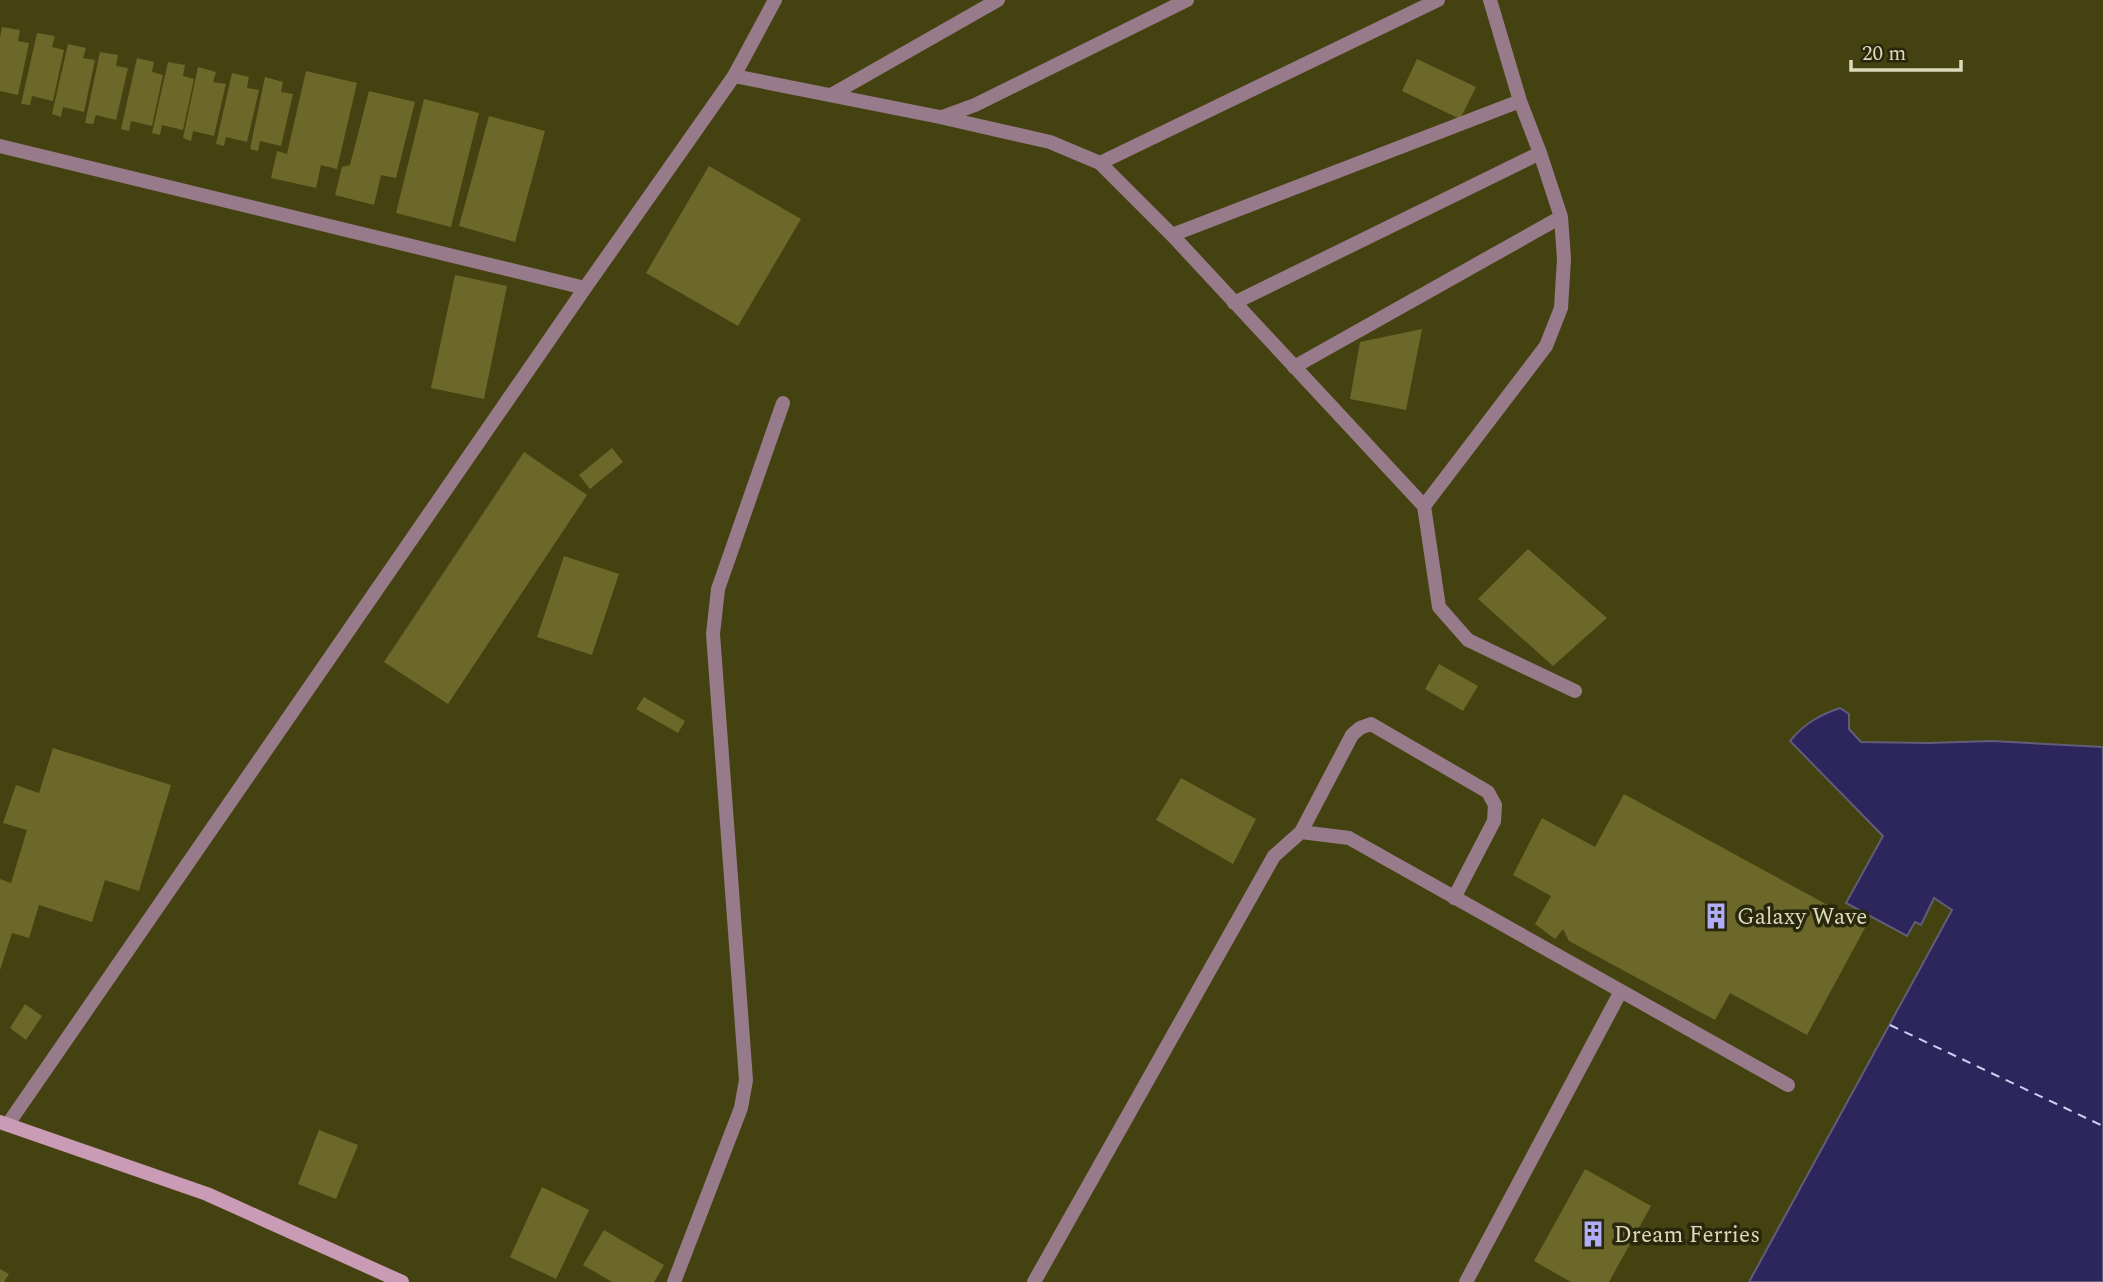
<svg xmlns="http://www.w3.org/2000/svg" width="2103" height="1282" font-family="Spectral,serif">
<style>
.water{fill:#2d265c;stroke:#615c78;stroke-width:2}
.lines{fill:none;stroke-linecap:round;stroke-linejoin:round}
.ferry{stroke:#d0d0f4;stroke-width:2;stroke-dasharray:9 7;stroke-linecap:butt}
.building{fill:#6c6829}
.lane{stroke:#987b8a;stroke-width:14}
.street{stroke:#987b8a;stroke-width:14}
.secondary{stroke:#ca9bb4;stroke-width:14}
.labels{text-anchor:middle;stroke-width:7;stroke-linejoin:round;paint-order:stroke}
.poi-label{font-size:23px;fill:#dbdaba;stroke:#29280d;text-anchor:start}
</style>
<rect width="100%" height="100%" fill="#454211"/>
<path class="water" d="M1840,708L1849,714V729L1861,742L1929,743L1992,741L2103,747V1282H1749L1952,910L1934,898L1921,925L1915,922L1907,936L1846,903L1883,836L1790,741C1804,724 1819,715 1840,708Z"/>
<g class="lines">
<path class="ferry" d="M1890,1025L2103,1126"/>
</g>
<path class="building" d="M2,27L20,30L18,41L29,43L18,95L0,91V38Z
M37,33L55,36L52,47L64,50L53,101L32,96L30,105L21,104Z
M68,44L86,48L83,58L95,60L84,112L63,107L61,117L52,114Z
M100,52L118,55L116,66L128,68L116,120L96,115L93,124L85,123Z
M137,58L154,62L152,72L163,75L152,126L131,121L129,131L121,129Z
M1417,59L1476,87L1460,119L1402,91Z
M168,62L185,65L183,76L194,79L183,130L162,125L160,135L152,133Z
M198,67L216,72L213,82L226,84L214,136L193,131L191,141L183,138Z
M306,71L357,83L337,169L321,165L316,188L271,178L277,151L287,154Z
M232,73L249,77L247,88L259,90L247,142L226,137L224,146L216,144Z
M265,77L283,82L281,92L293,94L281,146L260,141L258,151L250,149Z
M369,91L415,102L396,178L381,175L374,205L335,195L342,167L350,165Z
M424,99L479,113L451,227L396,213Z
M489,116L545,131L515,242L459,226Z
M709,166L801,219L738,326L646,273Z
M455,275L507,286L484,399L431,388Z
M1422,329L1406,410L1350,399L1360,342Z
M612,448L623,462L590,489L579,475Z
M524,452L587,495L448,704L384,662Z
M1528,549L1607,618L1553,666L1478,599Z
M564,556L619,574L592,655L537,637Z
M1439,664L1478,686L1463,711L1425,689Z
M644,697L685,721L678,733L636,709Z
M53,748L171,785L139,891L105,880L92,922L39,905L29,938L12,933L0,970V879L11,883L27,830L3,823L16,785L39,793Z
M1181,778L1256,819L1233,864L1156,820Z
M1624,794L1866,926L1807,1035L1730,993L1715,1020L1569,941L1563,929L1555,939L1535,924L1551,896L1513,875L1542,818L1595,847Z
M25,1004L42,1016L26,1040L10,1028Z
M319,1130L358,1145L336,1199L298,1184Z
M1585,1169L1651,1206L1609,1282H1571L1534,1261Z
M542,1187L589,1210L556,1279L510,1257Z
M604,1230L664,1265L654,1282H612L583,1265Z
M0,1269L9,1274L4,1282H0Z"/>
<g class="lines">
<path class="lane" d="M1490,0L1520,101L1540,153L1561,217L1564,259L1561,308L1546,346L1424,506L1439,607L1468,640L1575,691
M734,76L940,117L1050,142L1100,163L1172,235L1424,506
M831,95L998,0
M942,117L975,105L1187,0
M1100,163L1438,0
M1172,235L1520,101
M1234,303L1540,153
M1294,367L1561,217
M1301,832L1352,735L1360,728L1371,724L1488,792L1495,805L1494,821L1454,898
M674,1282L741,1108L746,1080L713,634L718,589L783,403
M1034,1282L1274,856L1301,832L1349,838L1788,1085
M1466,1282L1621,991"/>
<path class="street" d="M0,146L585,288
M8,1124L585,288L734,76L775,0"/>
<path class="secondary" d="M0,1122L207,1194L402,1282"/>
</g>
<defs>
<g id="building-bare" transform="scale(2.1)"><path d="M-4-6H4V6H1V3H-1V6H-4ZM-2.5-4.3h1.7v1.8h-1.7ZM.8-4.3h1.7v1.8H.8ZM-2.5-1h1.7V.8h-1.7ZM.8-1h1.7V.8H.8Z" fill="#b1adfa" stroke="#29280d" stroke-width="2.5" paint-order="stroke"/></g>
</defs>
<g fill-rule="evenodd">
<use href="#building-bare" x="1716" y="916"/>
<use href="#building-bare" x="1593" y="1234"/>
</g>
<g class="labels">
<g class="poi-label">
<text x="1737" y="924">Galaxy Wave</text>
<text x="1614" y="1242">Dream Ferries</text>
</g>
</g>
<path d="M1851 60v10h110v-10" fill="none" stroke="#dbdaba" stroke-width="3.5"/>
<text x="1862" y="60" font-size="21" fill="#dbdaba" stroke="#29280d" stroke-width="5" paint-order="stroke">20 m</text>
</svg>
